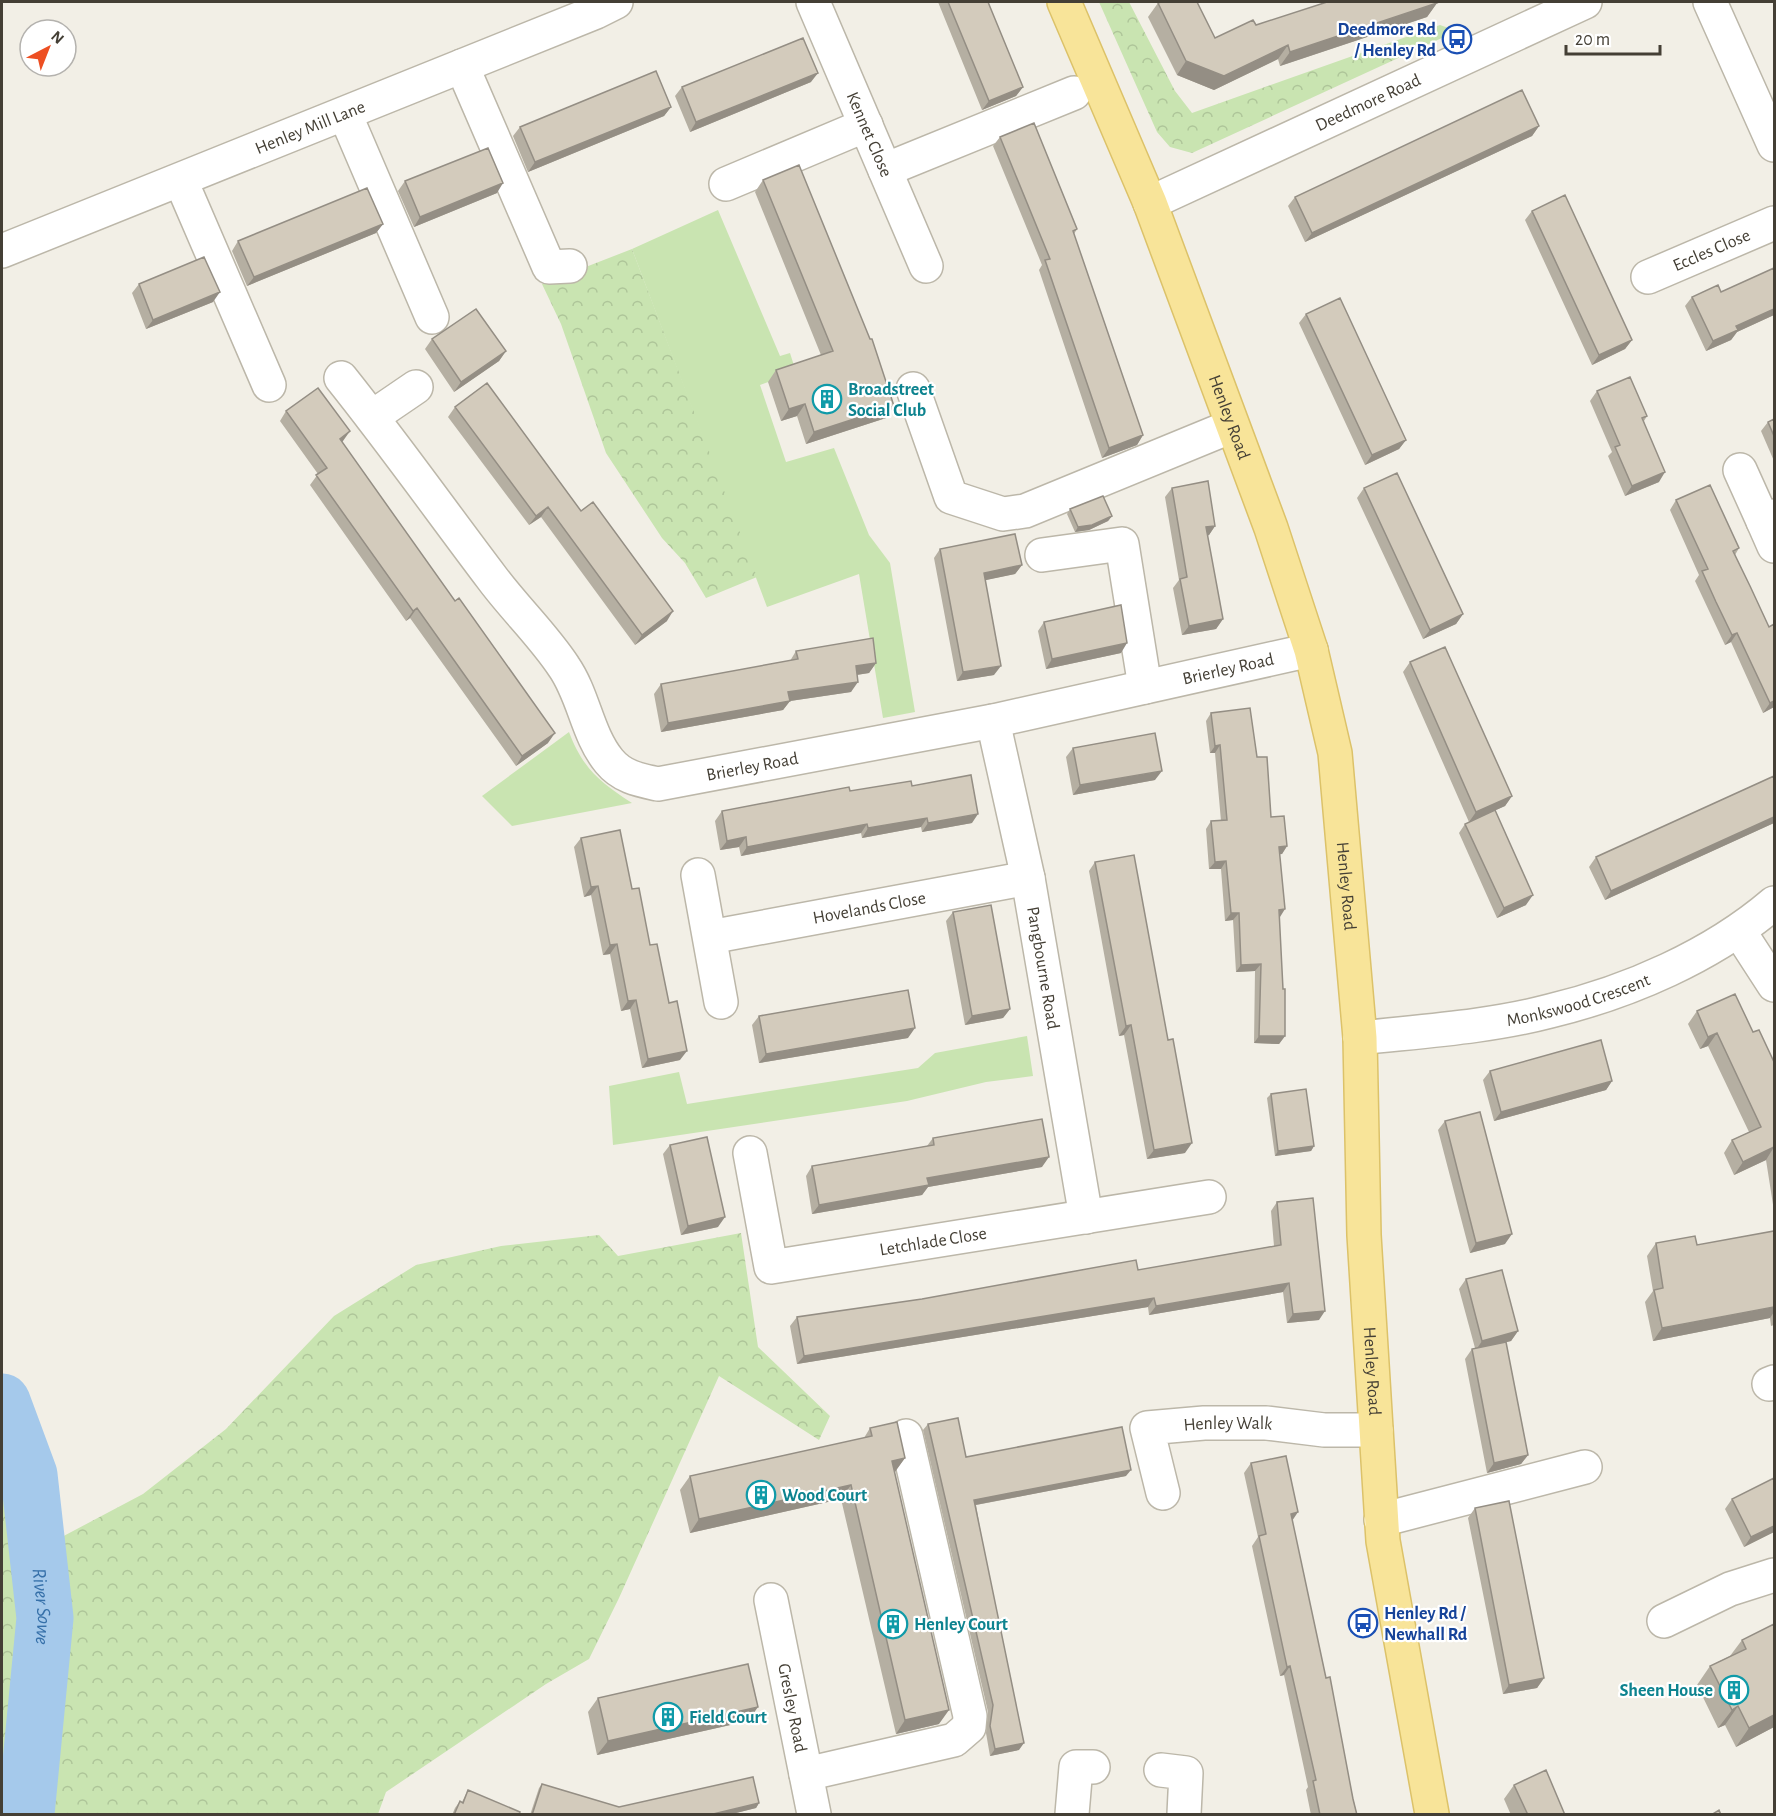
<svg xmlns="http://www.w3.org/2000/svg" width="1776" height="1816" font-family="'Alegreya Sans',sans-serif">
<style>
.grass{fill:#c9e4b1}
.park{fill:url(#park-crowns)}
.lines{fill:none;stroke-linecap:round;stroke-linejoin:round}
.river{stroke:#a5c9eb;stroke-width:57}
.minor-casing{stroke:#bcb7a9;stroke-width:36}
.major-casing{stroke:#dcc269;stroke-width:36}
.minor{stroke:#fff;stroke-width:33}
.major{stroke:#f8e499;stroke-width:33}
.wall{fill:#b5afa2}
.shaded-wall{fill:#948e84}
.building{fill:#d3cbbc;stroke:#948e84;stroke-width:1.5}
.labels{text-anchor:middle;stroke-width:4.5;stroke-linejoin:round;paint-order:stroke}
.transit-label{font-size:18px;font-weight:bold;fill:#164399;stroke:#fff;text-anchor:end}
.street-label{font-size:18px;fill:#443f35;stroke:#fff}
.culture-label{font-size:18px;font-weight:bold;fill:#0d838f;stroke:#fff;text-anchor:start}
.water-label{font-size:20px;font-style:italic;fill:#3670a9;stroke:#fff}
</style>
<defs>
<pattern id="park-crowns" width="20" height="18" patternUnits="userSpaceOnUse" patternTransform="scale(1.5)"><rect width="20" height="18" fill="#c9e4b1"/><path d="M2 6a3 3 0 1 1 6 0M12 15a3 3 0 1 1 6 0" fill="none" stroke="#aec599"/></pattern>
</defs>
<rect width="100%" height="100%" fill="#f2efe6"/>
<path class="grass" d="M718,210L780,356L790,353L796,372L760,385L786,462L834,448L869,535L890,563L915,712L883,718L859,574L767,607L632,249Z
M569,732C583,769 600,782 632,803L512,826L482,796Z
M1027,1036L1033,1076L986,1082L907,1101L613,1145L609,1086L679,1072L687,1104L918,1068L935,1053Z"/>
<path class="park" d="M1099,2H1129L1175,91L1192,113L1440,25L1457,31L1192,153L1170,147L1157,132Z
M632,249L757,577L706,598L685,563L662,538L606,453L561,324L542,284Z
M741,1233L758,1347L830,1416L819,1440L719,1376L619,1598L589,1659L546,1684L386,1792L378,1814H51L57,1732L56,1674L64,1621L58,1539L143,1494L226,1429L334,1316L416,1265L501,1246L599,1235L618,1256Z
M2,1439L14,1482L25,1547L29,1643L13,1814H2Z"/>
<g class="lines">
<path class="river" id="s1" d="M2,1402L29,1475L45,1618L26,1814"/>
<g class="minor-casing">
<g id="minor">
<path id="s2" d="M813,2L926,266"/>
<path d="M1710,2L1774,145"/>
<path d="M462,66L549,267L570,266"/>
<path d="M345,114L432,317"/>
<path d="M885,170L1074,93"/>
<path d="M181,181L269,385"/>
<path d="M726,184L866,125"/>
<path id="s3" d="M1150,203L1585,2"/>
<path id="s4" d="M2,251L596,12L616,2"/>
<path id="s5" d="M1648,277L1774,223"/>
<path id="s6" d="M341,378C393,443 442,512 492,578C515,609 543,635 564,667C584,696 587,734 609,761C622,777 639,780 658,784L993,721L1311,650"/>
<path d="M913,389L951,497L1003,514L1025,511L1232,426"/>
<path d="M372,417L416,387"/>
<path d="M1740,470L1763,521"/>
<path d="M1774,516L1763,521L1774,546"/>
<path d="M1042,555L1122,544L1145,687"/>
<path id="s7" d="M993,721L1028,878L1086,1217"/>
<path d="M698,875L721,1002"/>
<path d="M1739,931L1774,985"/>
<path id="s8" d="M710,937L1028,878"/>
<path id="s9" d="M1360,1038C1423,1031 1489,1027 1550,1011C1629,992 1712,956 1774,903"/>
<path id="s10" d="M750,1153L771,1267L1209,1197"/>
<path d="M1769,1384L1774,1382"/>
<path id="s11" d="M1163,1493L1147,1428L1204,1423H1266L1324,1430H1376"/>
<path d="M1381,1520L1585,1467"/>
<path id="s12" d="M771,1600L814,1814"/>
<path d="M1664,1621L1730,1589L1774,1575"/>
<path d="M1161,1770L1186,1773L1184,1814"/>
<path d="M806,1774L954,1740L969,1727L970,1716L906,1436"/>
<path d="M1072,1814L1076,1767H1093"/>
</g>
</g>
<g class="major-casing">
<g id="major">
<path id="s13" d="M1064,2L1150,203L1271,528L1311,650L1335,753L1360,1038L1364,1235L1383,1541L1432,1814"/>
</g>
</g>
<use href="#minor" class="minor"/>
<use href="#major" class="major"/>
</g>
<path class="wall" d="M938,2H988L1023,87L1016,96L982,110Z
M1158,3L1215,38L1256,25L1437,3L1427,17L1280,66L1278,59L1214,90L1177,75L1148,17Z
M811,82L690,132L675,96L682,87Z
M671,107L664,116L528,172L513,136L520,127Z
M1539,126L1532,136L1305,242L1288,206L1295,197Z
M1000,137L1077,229L1074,234L1143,435L1137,445L1102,458L1039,270L1042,265L993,146Z
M763,180L894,406L886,418L806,444L797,416L781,421L768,382L776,370L821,355L755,192Z
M405,181L497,193L414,227L398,191Z
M1532,211L1632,340L1625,349L1592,365L1525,220Z
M383,224L376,233L247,286L232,251L238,241Z
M1774,268V315L1737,332L1731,340L1706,351L1685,306L1692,297L1721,292Z
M139,284L213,302L146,329L132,293Z
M1306,314L1406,440L1399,449L1365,465L1299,323Z
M432,339L506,351L499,361L454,392L425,349Z
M1597,391L1647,416L1644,421L1659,482L1625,496L1608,456L1612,452L1590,401Z
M455,407L581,511L667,621L635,645L541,517L529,525L448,417Z
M286,411L343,441L342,442L548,743L516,766L410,618L406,621L310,485L318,474L280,421Z
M1774,419V461L1761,431L1768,422Z
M1172,488L1215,526L1209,535L1207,536L1223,619L1216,629L1182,635L1173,588L1179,580L1165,497Z
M1364,488L1463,614L1456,624L1423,639L1357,498Z
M1676,500L1739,548L1735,555L1769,627L1774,625V707L1763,713L1731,642L1725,645L1695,581L1699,575L1670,510Z
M1070,509L1112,516L1108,521L1089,530L1075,532L1067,514Z
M940,549L1022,565L1015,574L985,580L994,675L957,681L934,558Z
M1044,622L1121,653L1046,669L1038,631Z
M796,651L876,663L869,673L857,675L851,692L790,701L783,710L661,732L654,694L661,684L790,661Z
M1410,662L1512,796L1505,806L1469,822L1403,672Z
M1211,713L1257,757L1271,817L1287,846L1282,854H1280L1279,917L1285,1036L1279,1044L1254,1043L1255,971L1236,972L1233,920L1225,921L1221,869H1209L1206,829L1211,821H1221L1215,753H1210L1206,721Z
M1073,748L1155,780L1073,795L1066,757Z
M1774,776V823L1605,900L1589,867L1596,857Z
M912,786L972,823L922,832L921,827L862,838L861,833L741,856L739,847L720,850L715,821L722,811L850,791Z
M1465,824L1526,905L1497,918L1459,833Z
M581,838L632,889L650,945L680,1060L642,1068L630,1009L621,1011L610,954L603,955L591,895L584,897L574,847Z
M1095,862L1185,1153L1147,1159L1124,1035L1119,1036L1089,871Z
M953,912L1010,1009L1003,1018L965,1025L946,921Z
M1697,1011L1753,1032L1774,1062V1211L1766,1160L1734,1175L1724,1153L1732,1140L1749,1132L1708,1046L1700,1049L1688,1024Z
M759,1016L908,1038L759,1063L752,1025Z
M1490,1071L1612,1081L1606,1090L1494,1121L1483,1080Z
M1271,1094L1314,1146L1311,1151L1275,1156L1267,1098Z
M1445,1121L1505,1244L1470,1253L1438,1130Z
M933,1138L1042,1167L928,1187L922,1195L812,1214L806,1176L812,1166L927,1146Z
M670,1145L718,1227L681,1235L663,1154Z
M1277,1202L1319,1320L1287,1323L1283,1292L1149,1315L1148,1307L797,1364L790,1326L797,1317L1138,1270L1274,1246L1271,1211Z
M1774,1231V1325L1771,1326L1770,1318L1653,1341L1645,1302L1653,1291L1647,1256L1656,1243L1697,1245Z
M1466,1279L1518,1331L1511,1341L1506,1342L1528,1455L1521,1464L1487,1473L1465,1359L1472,1349L1475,1348L1459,1289Z
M928,1424L966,1457L1126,1476L976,1505L1019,1750L990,1756L986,1733L988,1712L923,1430Z
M870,1428L905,1458L894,1472L939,1724L896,1734L841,1499L690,1533L680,1490L690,1476L864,1438Z
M1251,1463L1292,1521L1305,1585L1357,1815H1311L1306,1790L1308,1787L1284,1675L1280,1676L1252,1546L1258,1537L1244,1473Z
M1774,1478V1532L1744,1547L1725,1509L1732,1499Z
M1475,1508L1544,1678L1537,1688L1503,1694L1468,1518Z
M1774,1624V1727L1736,1747L1725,1725L1718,1728L1697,1685L1710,1666L1730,1656L1742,1640Z
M598,1698L748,1721L597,1755L588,1712Z
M542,1784L619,1807L759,1803L756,1808L728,1815H530L539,1788Z
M1514,1785L1565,1815H1511L1504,1799Z
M468,1790L519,1815H452L455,1808L460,1801L462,1802Z"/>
<path class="shaded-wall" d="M1437,3L1427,17L1280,66L1290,52Z
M1288,45L1278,59L1214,90L1177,75L1186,61Z
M818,73L811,82L690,132L696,122Z
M1023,87L1016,96L982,110L989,101Z
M671,107L664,116L528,172L535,162Z
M1539,126L1532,136L1305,242L1312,233Z
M503,183L497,193L414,227L420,217Z
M383,224L376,233L247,286L254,277Z
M220,292L213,302L146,329L153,320Z
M1774,309V315L1737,332L1731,340L1706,351L1713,341L1736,326Z
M1632,340L1625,349L1592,365L1599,355Z
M506,351L499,361L454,392L461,382Z
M805,404L797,416L781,421L789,409Z
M894,406L886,418L806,444L814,432Z
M350,431L343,441L333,449L340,439Z
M1143,435L1137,445L1102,458L1109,448Z
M1406,440L1399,449L1365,465L1372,455Z
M1665,472L1659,482L1625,496L1632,486Z
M548,507L541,517L529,525L536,516Z
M1112,516L1108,521L1089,530L1075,532L1078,527Z
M1215,526L1209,535L1199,537L1206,527Z
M1022,565L1015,574L977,582L984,573Z
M417,608L410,618L406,621L413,611Z
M673,611L667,621L635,645L642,635Z
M1463,614L1456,624L1423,639L1430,630Z
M1223,619L1216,629L1182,635L1189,626Z
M1737,633L1731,642L1725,645L1732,635Z
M1127,643L1121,653L1046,669L1052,659Z
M876,663L869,673L849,676L856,666Z
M1001,666L994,675L957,681L963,672Z
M858,682L851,692L790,701L783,710L661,732L668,723L788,692Z
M1774,701V707L1763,713L1770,703Z
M555,733L548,743L516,766L522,756Z
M1220,745L1215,753H1210L1215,746Z
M1162,771L1155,780L1073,795L1080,785Z
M1512,796L1505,806L1469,822L1476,812Z
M978,814L972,823L922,832L928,823Z
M1774,817V823L1605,900L1611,891Z
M927,818L921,827L862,838L868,828Z
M867,824L861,833L741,856L747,847Z
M746,837L739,847L720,850L727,841Z
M1287,846L1282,854L1274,855L1279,847Z
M1226,861L1221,869H1209L1215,862Z
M598,886L591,895L584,897L591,887Z
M1533,895L1526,905L1497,918L1504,908Z
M1285,909L1280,917L1279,910Z
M1231,913H1239L1233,920L1225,921Z
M617,944L610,954L603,955L610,945Z
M1261,964L1255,971L1236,972L1241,965Z
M636,1000L630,1009L621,1011L628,1001Z
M1010,1009L1003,1018L965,1025L972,1016Z
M1131,1025L1124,1035L1119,1036L1126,1026Z
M915,1028L908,1038L759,1063L766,1054Z
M1717,1033L1708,1046L1700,1049L1708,1037Z
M1259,1036H1285L1279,1044L1254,1043Z
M687,1051L680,1060L642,1068L648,1059Z
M1612,1081L1606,1090L1494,1121L1501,1112Z
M1192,1143L1185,1153L1147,1159L1154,1150Z
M1314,1146L1311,1151L1275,1156L1278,1151Z
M1774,1147L1766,1160L1734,1175L1743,1162Z
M1049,1157L1042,1167L928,1187L922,1195L812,1214L819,1205L927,1178Z
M725,1217L718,1227L681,1235L688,1226Z
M1512,1234L1505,1244L1470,1253L1476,1243Z
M1289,1283L1283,1292L1149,1315L1156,1306Z
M1154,1298L1148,1307L797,1364L804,1356Z
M1774,1307V1312L1770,1318L1653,1341L1662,1328Z
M1325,1311L1319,1320L1287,1323L1293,1314Z
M1518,1331L1511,1341L1476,1350L1482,1341Z
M1528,1455L1521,1464L1487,1473L1494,1463Z
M905,1458L895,1472L882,1474L892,1461Z
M1131,1470L1126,1476L970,1506L974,1500Z
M851,1485L841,1499L690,1533L699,1519Z
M1298,1512L1292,1521L1291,1514Z
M1774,1526V1532L1744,1547L1751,1537Z
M1290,1666L1284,1675L1280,1676L1287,1667Z
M1544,1678L1537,1688L1503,1694L1509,1685Z
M1738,1706L1725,1725L1718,1728L1732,1710Z
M758,1707L748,1721L597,1755L608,1741Z
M949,1710L939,1724L896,1734L905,1720Z
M1774,1715V1727L1736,1747L1749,1728Z
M1024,1743L1019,1750L990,1756L995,1749Z
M759,1803L756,1808L728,1815H709Z"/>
<path class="building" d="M948,2H988L1023,87L989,101Z
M1161,2H1197L1215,38L1253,20L1256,25L1327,2H1436L1437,3L1290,52L1288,45L1224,76L1186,61L1158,3Z
M803,38L818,73L696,122L682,87Z
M656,71L671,107L535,162L520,127Z
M1522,90L1539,126L1312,233L1295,197Z
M1034,123L1077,229L1073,231L1143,435L1109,448L1045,260L1050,259L1000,137Z
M488,148L503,183L420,217L405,181Z
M799,165L870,339H872L894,406L814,432L805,404L789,409L776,370L833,351L763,180Z
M367,188L383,224L254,277L238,241Z
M1565,195L1632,340L1599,355L1532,211Z
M204,257L220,292L153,320L139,284Z
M1774,268V309L1736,326L1738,330L1713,341L1692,297L1718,285L1721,292Z
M1340,298L1406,440L1372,455L1306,314Z
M476,309L506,351L461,382L432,339Z
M1630,377L1647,416L1642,418L1665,472L1632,486L1615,447L1620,445L1597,391Z
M487,383L581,511L593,502L673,611L642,635L548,507L536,516L455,407Z
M318,388L350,431L340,439L455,601L459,598L555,733L522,756L417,608L413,611L316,475L327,468L286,411Z
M1774,419V436L1768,422Z
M1397,473L1463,614L1430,630L1364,488Z
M1208,481L1215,526L1206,527L1223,619L1189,626L1180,579L1187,577L1172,488Z
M1710,485L1739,548L1733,551L1750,586L1769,627L1774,624V701L1770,703L1737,633L1732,635L1716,602L1702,571L1708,569L1676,500Z
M1103,496L1112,516L1092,525L1078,527L1070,509Z
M1015,534L1022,565L984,573L1001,666L963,672L940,549Z
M1121,605L1127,643L1052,659L1044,622Z
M873,638L876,663L856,666L858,682L788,692L790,701L668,723L661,684L798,659L796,651Z
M1445,647L1512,796L1476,812L1410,662Z
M1250,708L1257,757H1267L1271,817L1284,816L1287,846L1279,847L1285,909L1279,910L1283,989H1285V1036H1259L1261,964L1241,965L1239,913H1231L1226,861L1215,862L1211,821L1227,820L1220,745L1215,746L1211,713Z
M1155,733L1162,771L1080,785L1073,748Z
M971,775L978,814L928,823L927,818L868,828L867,824L747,847L746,837L727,841L722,811L849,787L850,791L911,781L912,786Z
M1774,776V817L1611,891L1596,857Z
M1495,810L1533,895L1504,908L1465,824Z
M620,830L632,889L639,888L650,945L657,944L669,1003L677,1001L687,1051L648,1059L636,1000L628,1001L617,944L610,945L598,886L591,887L581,838Z
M1134,855L1168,1040L1173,1039L1192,1143L1154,1150L1131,1025L1126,1026L1095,862Z
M991,905L1010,1009L972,1016L953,912Z
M908,990L915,1028L766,1054L759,1016Z
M1735,994L1753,1032L1759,1030L1774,1062V1147L1743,1162L1732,1140L1761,1127L1717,1033L1708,1037L1697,1011Z
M1601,1040L1612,1081L1501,1112L1490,1071Z
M1306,1089L1314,1146L1278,1151L1271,1094Z
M1480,1112L1512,1234L1476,1243L1445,1121Z
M1042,1119L1049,1157L927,1178L929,1185L819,1205L812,1166L934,1145L933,1138Z
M707,1137L725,1217L688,1226L670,1145Z
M1313,1198L1325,1311L1293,1314L1289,1283L1156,1306L1154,1298L804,1356L797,1317L922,1299L1136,1260L1138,1270L1281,1245L1277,1202Z
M1774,1231V1307L1662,1328L1654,1290L1663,1288L1656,1243L1695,1236L1697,1245Z
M1502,1270L1518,1331L1482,1341L1466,1279Z
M1506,1342L1528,1455L1494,1463L1472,1349Z
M958,1418L966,1457L1122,1427L1131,1470L974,1500L1024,1743L995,1749L990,1726L993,1705L928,1424Z
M897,1422L905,1458L892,1461L949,1710L905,1720L851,1485L699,1519L690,1476L872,1436L870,1428Z
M1286,1456L1298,1512L1291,1514L1326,1678L1330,1677L1353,1799L1357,1815H1320L1313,1781L1316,1780L1290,1666L1287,1667L1259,1536L1266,1534L1251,1463Z
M1774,1478V1526L1751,1537L1732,1499Z
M1509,1501L1544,1678L1509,1685L1475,1508Z
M1774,1624V1715L1749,1728L1738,1706L1732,1710L1710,1666L1746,1649L1742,1640Z
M748,1664L758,1707L608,1741L598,1698Z
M1546,1770L1565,1815H1528L1514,1785Z
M753,1777L759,1803L709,1815H532L542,1784L619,1807Z
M468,1790L520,1812L519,1815H454L460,1801L463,1803Z
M1719,1810L1721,1815H1711Z"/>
<defs>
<g id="bus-ring" transform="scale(1.5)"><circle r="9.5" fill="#fff" stroke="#1a4fb4" stroke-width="1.5"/><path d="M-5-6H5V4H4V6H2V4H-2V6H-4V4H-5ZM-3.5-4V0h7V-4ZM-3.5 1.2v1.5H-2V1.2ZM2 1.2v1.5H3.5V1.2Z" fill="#1a4fb4"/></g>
<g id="building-ring" transform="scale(1.5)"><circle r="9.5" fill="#fff" stroke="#0f9aa8" stroke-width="1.5"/><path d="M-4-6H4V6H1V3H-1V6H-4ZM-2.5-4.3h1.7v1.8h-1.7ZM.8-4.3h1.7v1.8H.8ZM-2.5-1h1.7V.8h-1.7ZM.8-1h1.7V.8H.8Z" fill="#0f9aa8"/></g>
</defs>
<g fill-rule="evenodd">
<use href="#bus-ring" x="1457" y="39"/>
<use href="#building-ring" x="827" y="399"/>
<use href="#building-ring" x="761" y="1495"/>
<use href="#bus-ring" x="1363" y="1623"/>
<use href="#building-ring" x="893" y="1624"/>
<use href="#building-ring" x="1734" y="1690"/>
<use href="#building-ring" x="668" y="1717"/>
</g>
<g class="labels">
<g class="transit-label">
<text x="1436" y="35">Deedmore Rd<tspan x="1436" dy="21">/ Henley Rd</tspan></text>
<text x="1384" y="1619" text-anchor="start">Henley Rd /<tspan x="1384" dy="21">Newhall Rd</tspan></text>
</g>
<g class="street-label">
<text dy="6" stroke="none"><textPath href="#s3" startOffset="240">Deedmore Road</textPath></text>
<text dy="6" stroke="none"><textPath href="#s4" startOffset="332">Henley Mill Lane</textPath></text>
<text dy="6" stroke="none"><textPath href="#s2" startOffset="144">Kennet Close</textPath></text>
<text dy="6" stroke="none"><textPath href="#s5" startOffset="69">Eccles Close</textPath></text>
<text dy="6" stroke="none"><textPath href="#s13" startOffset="447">Henley Road</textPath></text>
<text dy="6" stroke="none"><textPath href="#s6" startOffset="1107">Brierley Road</textPath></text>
<text dy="6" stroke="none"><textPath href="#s6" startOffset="621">Brierley Road</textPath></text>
<text dy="6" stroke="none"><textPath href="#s13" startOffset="933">Henley Road</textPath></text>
<text dy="6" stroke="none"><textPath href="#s8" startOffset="162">Hovelands Close</textPath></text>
<text dy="6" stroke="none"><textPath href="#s7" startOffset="252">Pangbourne Road</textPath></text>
<text dy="6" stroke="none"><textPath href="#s9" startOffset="222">Monkswood Crescent</textPath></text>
<text dy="6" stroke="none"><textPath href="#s10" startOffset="280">Letchlade Close</textPath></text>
<text dy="6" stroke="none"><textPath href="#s13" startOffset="1419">Henley Road</textPath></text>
<text dy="6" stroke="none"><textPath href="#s11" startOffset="148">Henley Walk</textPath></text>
<text dy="6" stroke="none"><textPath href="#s12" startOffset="110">Gresley Road</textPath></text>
</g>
<g class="culture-label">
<text x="848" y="395">Broadstreet<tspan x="848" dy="21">Social Club</tspan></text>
<text x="782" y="1501">Wood Court</text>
<text x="914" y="1630">Henley Court</text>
<text x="1713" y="1696" text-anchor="end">Sheen House</text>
<text x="689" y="1723">Field Court</text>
</g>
<g class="water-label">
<text dy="7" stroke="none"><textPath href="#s1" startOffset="210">River Sowe</textPath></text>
</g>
</g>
<rect width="1776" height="1816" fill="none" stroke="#443f35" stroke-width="6"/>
<g transform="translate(48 48) rotate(42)"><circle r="28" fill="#ffffff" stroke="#b4b2ae" stroke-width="1.5"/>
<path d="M0-4.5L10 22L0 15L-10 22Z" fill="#ed4f22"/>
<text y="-9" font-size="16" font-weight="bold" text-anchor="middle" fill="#443f35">N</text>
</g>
<path d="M1566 45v9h94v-9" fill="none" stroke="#443f35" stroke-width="3"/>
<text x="1575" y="45" font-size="18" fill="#443f35" stroke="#ffffff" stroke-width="4.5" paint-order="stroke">20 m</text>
</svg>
